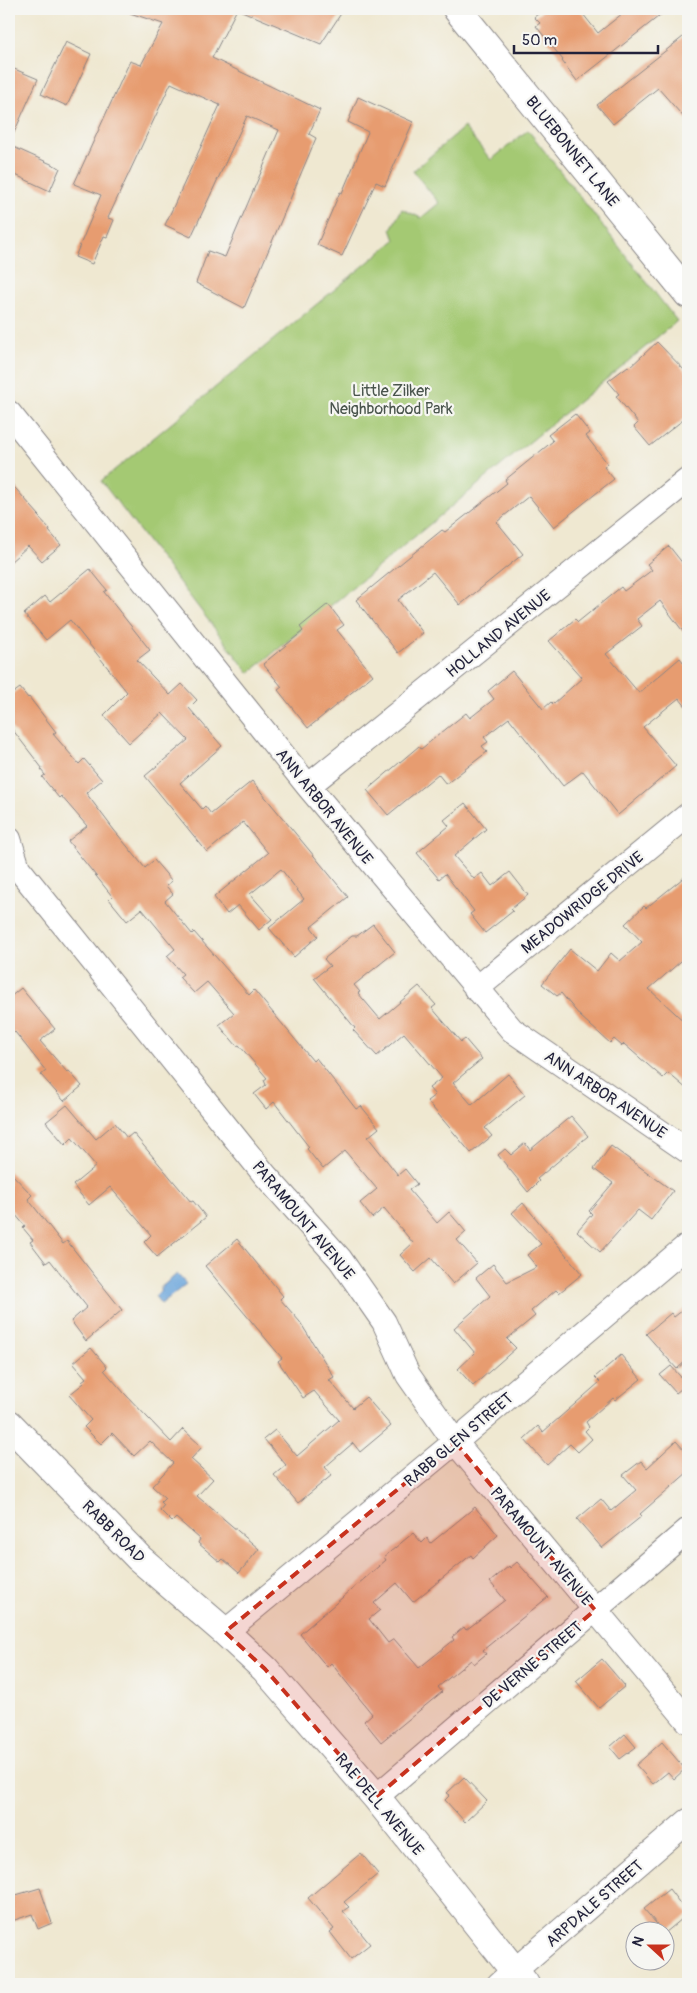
<svg xmlns="http://www.w3.org/2000/svg" width="697" height="1993" font-family="Pangolin,sans-serif">
<style>
.green{fill:#a4c973;stroke:#637657}
.water{fill:#6aa5db;stroke:#46648b}
.building{fill:#e79c6f}
.lines{fill:none;stroke-linecap:round;stroke-linejoin:round}
.minor-casing{stroke:#888586;stroke-width:26}
.tertiary-casing{stroke:#888586;stroke-width:30}
.minor{stroke:#fff;stroke-width:24}
.tertiary{stroke:#fff;stroke-width:28}
.marked{fill:#c8321e;fill-opacity:0.2;stroke:#c8321e;stroke-width:4;stroke-dasharray:10 6;stroke-linejoin:round}
.labels{text-anchor:middle;stroke-width:4.5;stroke-linejoin:round;paint-order:stroke}
.street-label{font-size:16px;fill:#22223b;stroke:#f6f6f2}
.park-label{font-size:16px;fill:#49544c;stroke:#f6f6f2}
</style>
<rect width="100%" height="100%" fill="#f6f6f2"/>
<filter id="ink" filterUnits="userSpaceOnUse"><feTurbulence type="fractalNoise" baseFrequency=".02" numOctaves="2"/><feDisplacementMap in="SourceGraphic" scale="10" xChannelSelector="R" yChannelSelector="G"/><feConvolveMatrix kernelMatrix="1 2 1 2 8 2 1 2 1" color-interpolation-filters="sRGB"/></filter>
<filter id="wash" filterUnits="userSpaceOnUse"><feTurbulence type="fractalNoise" baseFrequency=".0096" numOctaves="4" result="noise"/><feDisplacementMap in="SourceGraphic" scale="20" xChannelSelector="R" yChannelSelector="G"/><feGaussianBlur stdDeviation="1.12" result="paint"/><feColorMatrix in="noise" values="0 0 0 0 0 0 0 0 0 0 0 0 0 0 0 0 0 1.4 0 .05"/><feComposite in="paint" operator="in"/></filter>
<g filter="url(#wash)">
<rect width="100%" height="100%" fill="#efe8d1"/>
<path class="green" d="M464,127L491,160L528,130L677,321L249,673L101,481L395,240L391,229L402,209L421,218L439,203L413,171Z"/>
<path class="water" d="M177,1274L186,1284L161,1304L155,1296L161,1291L159,1289Z"/>
<g id="blocks">
<path class="building" d="M128,9H344L321,44L237,9L212,58L320,110L309,134L316,138L244,308L196,283L208,251L225,257L279,130L247,116L191,237L165,225L220,105L171,83L108,218L114,220L107,237L104,236L92,264L75,257L101,195L74,184L130,61L141,65L163,24L127,12Z
M545,9H579L598,33L628,9H668L577,81L562,61L563,60L536,26L540,23L534,17Z
M688,33V122L658,88L613,124L597,105Z
M66,42L91,54L67,106L41,94Z
M12,68L38,79L9,144V77Z
M358,97L413,122L385,186L376,182L342,256L317,245L340,192L342,193L368,132L348,122Z
M9,145L60,168L50,191L9,172Z
M657,342L688,374V416L650,446L634,427L638,423L616,396L619,394L608,381L628,366L629,368Z
M575,414L590,433L586,436L608,464L604,467L614,479L554,527L529,496L504,516L497,522L523,554L460,605L433,572L398,600L423,633L398,653L356,600L442,530L445,532L507,483L505,480L553,441L548,435Z
M9,481L39,515L38,516L50,529L49,531L61,545L42,561L28,546L9,563Z
M669,546L688,570V638L660,601L637,619L642,626L606,654L639,693L680,658L688,668V709L679,698L643,727L676,766L618,815L583,771L563,786L509,718L484,737L488,742L482,746L487,752L446,784L438,774L388,815L367,790L419,746L421,749L466,713L470,718L494,699L488,691L512,671L543,709L551,702L553,704L582,678L549,641L575,619L578,622L621,587L624,591L652,570L647,564Z
M90,569L107,590L104,592L150,650L137,660L170,695L182,684L197,700L189,708L222,746L180,783L202,809L205,806L211,814L252,781L348,897L311,927L318,936L294,957L269,928L304,899L281,869L250,894L272,919L259,930L238,905L227,914L214,897L268,853L243,822L207,852L145,776L188,740L162,713L129,743L104,715L127,692L70,620L46,640L24,614L45,596L50,602Z
M328,604L344,625L337,630L373,675L308,728L278,690L282,687L263,664L303,631L300,627Z
M20,688L28,698L29,697L56,732L53,734L79,764L84,759L102,780L86,793L114,830L145,868L154,860L172,881L166,886L173,894L165,901L192,934L194,932L249,995L254,990L313,1061L316,1058L356,1109L361,1106L379,1128L368,1137L398,1175L405,1169L417,1184L409,1190L437,1223L449,1212L466,1232L457,1240L477,1263L453,1284L431,1258L415,1272L400,1255L413,1243L384,1208L372,1218L360,1203L377,1189L345,1151L323,1169L307,1149L309,1147L274,1102L266,1109L254,1094L266,1085L264,1080L267,1078L239,1045L237,1046L219,1025L234,1013L207,982L194,993L179,977L183,974L167,956L175,949L142,909L127,921L109,899L112,896L68,841L87,826L61,796L59,798L42,777L45,775L41,770L42,768L9,725V696Z
M465,803L486,829L454,856L474,879L482,873L492,886L510,872L528,895L511,909L513,911L485,933L470,914L474,911L445,874L439,879L417,853L449,826L444,820Z
M688,874V955L649,989L688,1025V1090L668,1073L663,1078L624,1044L622,1046L614,1039L610,1043L580,1016L561,993L557,996L542,984L570,949L597,971L611,953L620,961L642,942L625,924L644,906L646,908Z
M373,924L395,952L354,985L360,992L358,993L380,1019L419,986L436,1005L432,1008L461,1042L465,1039L482,1059L453,1083L472,1105L508,1074L525,1095L485,1128L492,1136L471,1153L427,1101L435,1095L429,1088L442,1078L404,1033L377,1056L353,1030L355,1028L314,978L330,966L324,959L352,936H357Z
M21,988L55,1029L40,1041L67,1072L69,1071L82,1086L64,1101L41,1075L46,1071L15,1032L9,1038V998Z
M67,1105L96,1139L115,1123L127,1138L133,1133L191,1202L193,1201L206,1217L157,1257L144,1242L151,1235L110,1187L89,1205L73,1185L96,1166L72,1138L65,1145L46,1122Z
M571,1116L588,1136L537,1179L539,1181L528,1192L498,1155L505,1149L511,1155L525,1143L530,1150Z
M611,1146L673,1191L651,1220L638,1210L600,1252L577,1231L592,1214L589,1211L613,1183L594,1169Z
M9,1171L32,1195L28,1199L63,1244L67,1241L122,1310L86,1341L71,1321L87,1307L50,1260L46,1263L30,1242L33,1240L23,1228L25,1226L9,1207Z
M523,1203L582,1274L559,1293L556,1290L531,1311L535,1316L507,1339L516,1348L473,1386L458,1369L475,1353L454,1328L490,1296L476,1278L493,1264L507,1282L537,1267L527,1255L541,1244L512,1213Z
M237,1239L283,1296L280,1299L300,1322L334,1377L329,1380L353,1408L366,1397L391,1426L360,1452L353,1443L325,1467L332,1475L298,1503L274,1475L286,1465L264,1439L275,1430L297,1456L339,1420L314,1391L303,1398L278,1361L282,1358L205,1266Z
M688,1306V1359L677,1369L646,1334L671,1313L674,1317Z
M91,1348L107,1367L104,1370L125,1394L171,1442L183,1429L202,1447L191,1459L213,1479L197,1496L259,1549L239,1573L223,1559L220,1562L198,1543L200,1539L176,1518L172,1522L160,1510L164,1505L161,1502L165,1498L152,1486L173,1463L150,1441L134,1456L112,1433L101,1444L84,1427L91,1420L69,1395L84,1383L82,1381L86,1378L73,1363Z
M621,1355L641,1379L615,1400L613,1398L586,1422L589,1427L585,1431L592,1439L578,1452L570,1444L547,1465L524,1439L538,1426L543,1432L600,1382L595,1377Z
M671,1366L687,1384L676,1393L660,1375Z
M676,1441L688,1454V1472L640,1514L642,1516L602,1548L577,1519L601,1499L611,1511L636,1490L623,1475L641,1461L647,1468Z
M475,1507L498,1535L473,1558L471,1555L413,1602L397,1583L374,1603L380,1610L369,1619L388,1643L394,1639L419,1668L454,1640L452,1637L464,1627L466,1630L505,1600L490,1582L509,1566L510,1568L517,1562L548,1597L483,1650L486,1654L474,1664L471,1660L438,1687L442,1692L381,1742L364,1721L372,1714L331,1663L327,1667L300,1634L386,1560L384,1557L413,1533L422,1543L427,1538L431,1543Z
M602,1659L625,1686L599,1708L576,1681Z
M625,1734L636,1747L620,1759L610,1747Z
M662,1742L685,1769L674,1779L668,1772L653,1784L636,1765Z
M464,1777L487,1801L465,1822L445,1800L450,1795L447,1793Z
M361,1853L378,1874L344,1902L349,1907L343,1911L370,1944L351,1959L330,1932L334,1929L308,1898Z
M40,1888L52,1923L38,1929L32,1914L9,1922V1897Z
M669,1889L688,1914L665,1933L664,1930H662L644,1909Z"/>
</g>
</g>
<g filter="url(#ink)">
<use href="#blocks" fill-opacity="0" stroke="#888586" stroke-width="1"/>
<g class="lines">
<g class="minor-casing">
<path id="minor" d="M9,413L308,786L512,1030L688,1151
M308,786L688,480
M9,839L18,868L265,1175L340,1259L384,1322L408,1375L455,1442L688,1721
M476,989L688,815
M225,1632L455,1442L688,1245
M376,1797L688,1530
M499,1984L688,1821"/>
</g>
<g class="tertiary-casing">
<path id="tertiary" d="M457,9L688,294
M9,1424L139,1558L225,1632L265,1669L376,1797L525,1984"/>
</g>
<use href="#minor" class="minor"/>
<use href="#tertiary" class="tertiary"/>
</g>
</g>
<path class="marked" d="M455,1442L595,1610L376,1797L265,1669L225,1632Z"/>
<g class="labels">
<g class="street-label">
<text transform="translate(573 151) rotate(51)" y="6">BLUEBONNET LANE</text>
<text transform="translate(498 633) rotate(-39)" y="6">HOLLAND AVENUE</text>
<text transform="translate(325 806) rotate(51)" y="6">ANN ARBOR AVENUE</text>
<text transform="translate(582 902) rotate(-39)" y="6">MEADOWRIDGE DRIVE</text>
<text transform="translate(606 1094) rotate(34)" y="6">ANN ARBOR AVENUE</text>
<text transform="translate(304 1220) rotate(50)" y="6">PARAMOUNT AVENUE</text>
<text transform="translate(458 1439) rotate(-40)" y="6">RABB GLEN STREET</text>
<text transform="translate(114 1531) rotate(45)" y="6">RABB ROAD</text>
<text transform="translate(542 1546) rotate(50)" y="6">PARAMOUNT AVENUE</text>
<text transform="translate(532 1664) rotate(-40)" y="6">DE VERNE STREET</text>
<text transform="translate(380 1804) rotate(50)" y="6">RAE DELL AVENUE</text>
<text transform="translate(594 1903) rotate(-41)" y="6">ARPDALE STREET</text>
</g>
<g class="park-label">
<text x="391" y="396">Little Zilker<tspan x="391" dy="18">Neighborhood Park</tspan></text>
</g>
</g>
<rect width="697" height="1993" fill="none" stroke="#f6f6f2" stroke-width="30"/>
<g transform="translate(650 1946) rotate(291)"><circle r="24" fill="#f6f6f2" stroke="#a1a1a9"/>
<path d="M0-4L9 19L0 12L-9 19Z" fill="#c8321e"/>
<text y="-8" font-size="14" font-weight="bold" text-anchor="middle" fill="#22223b">N</text>
</g>
<path d="M514 45v8h144v-8" fill="none" stroke="#22223b" stroke-width="2.5"/>
<text x="522" y="45" font-size="15" fill="#22223b" stroke="#f6f6f2" stroke-width="4" paint-order="stroke">50 m</text>
</svg>
